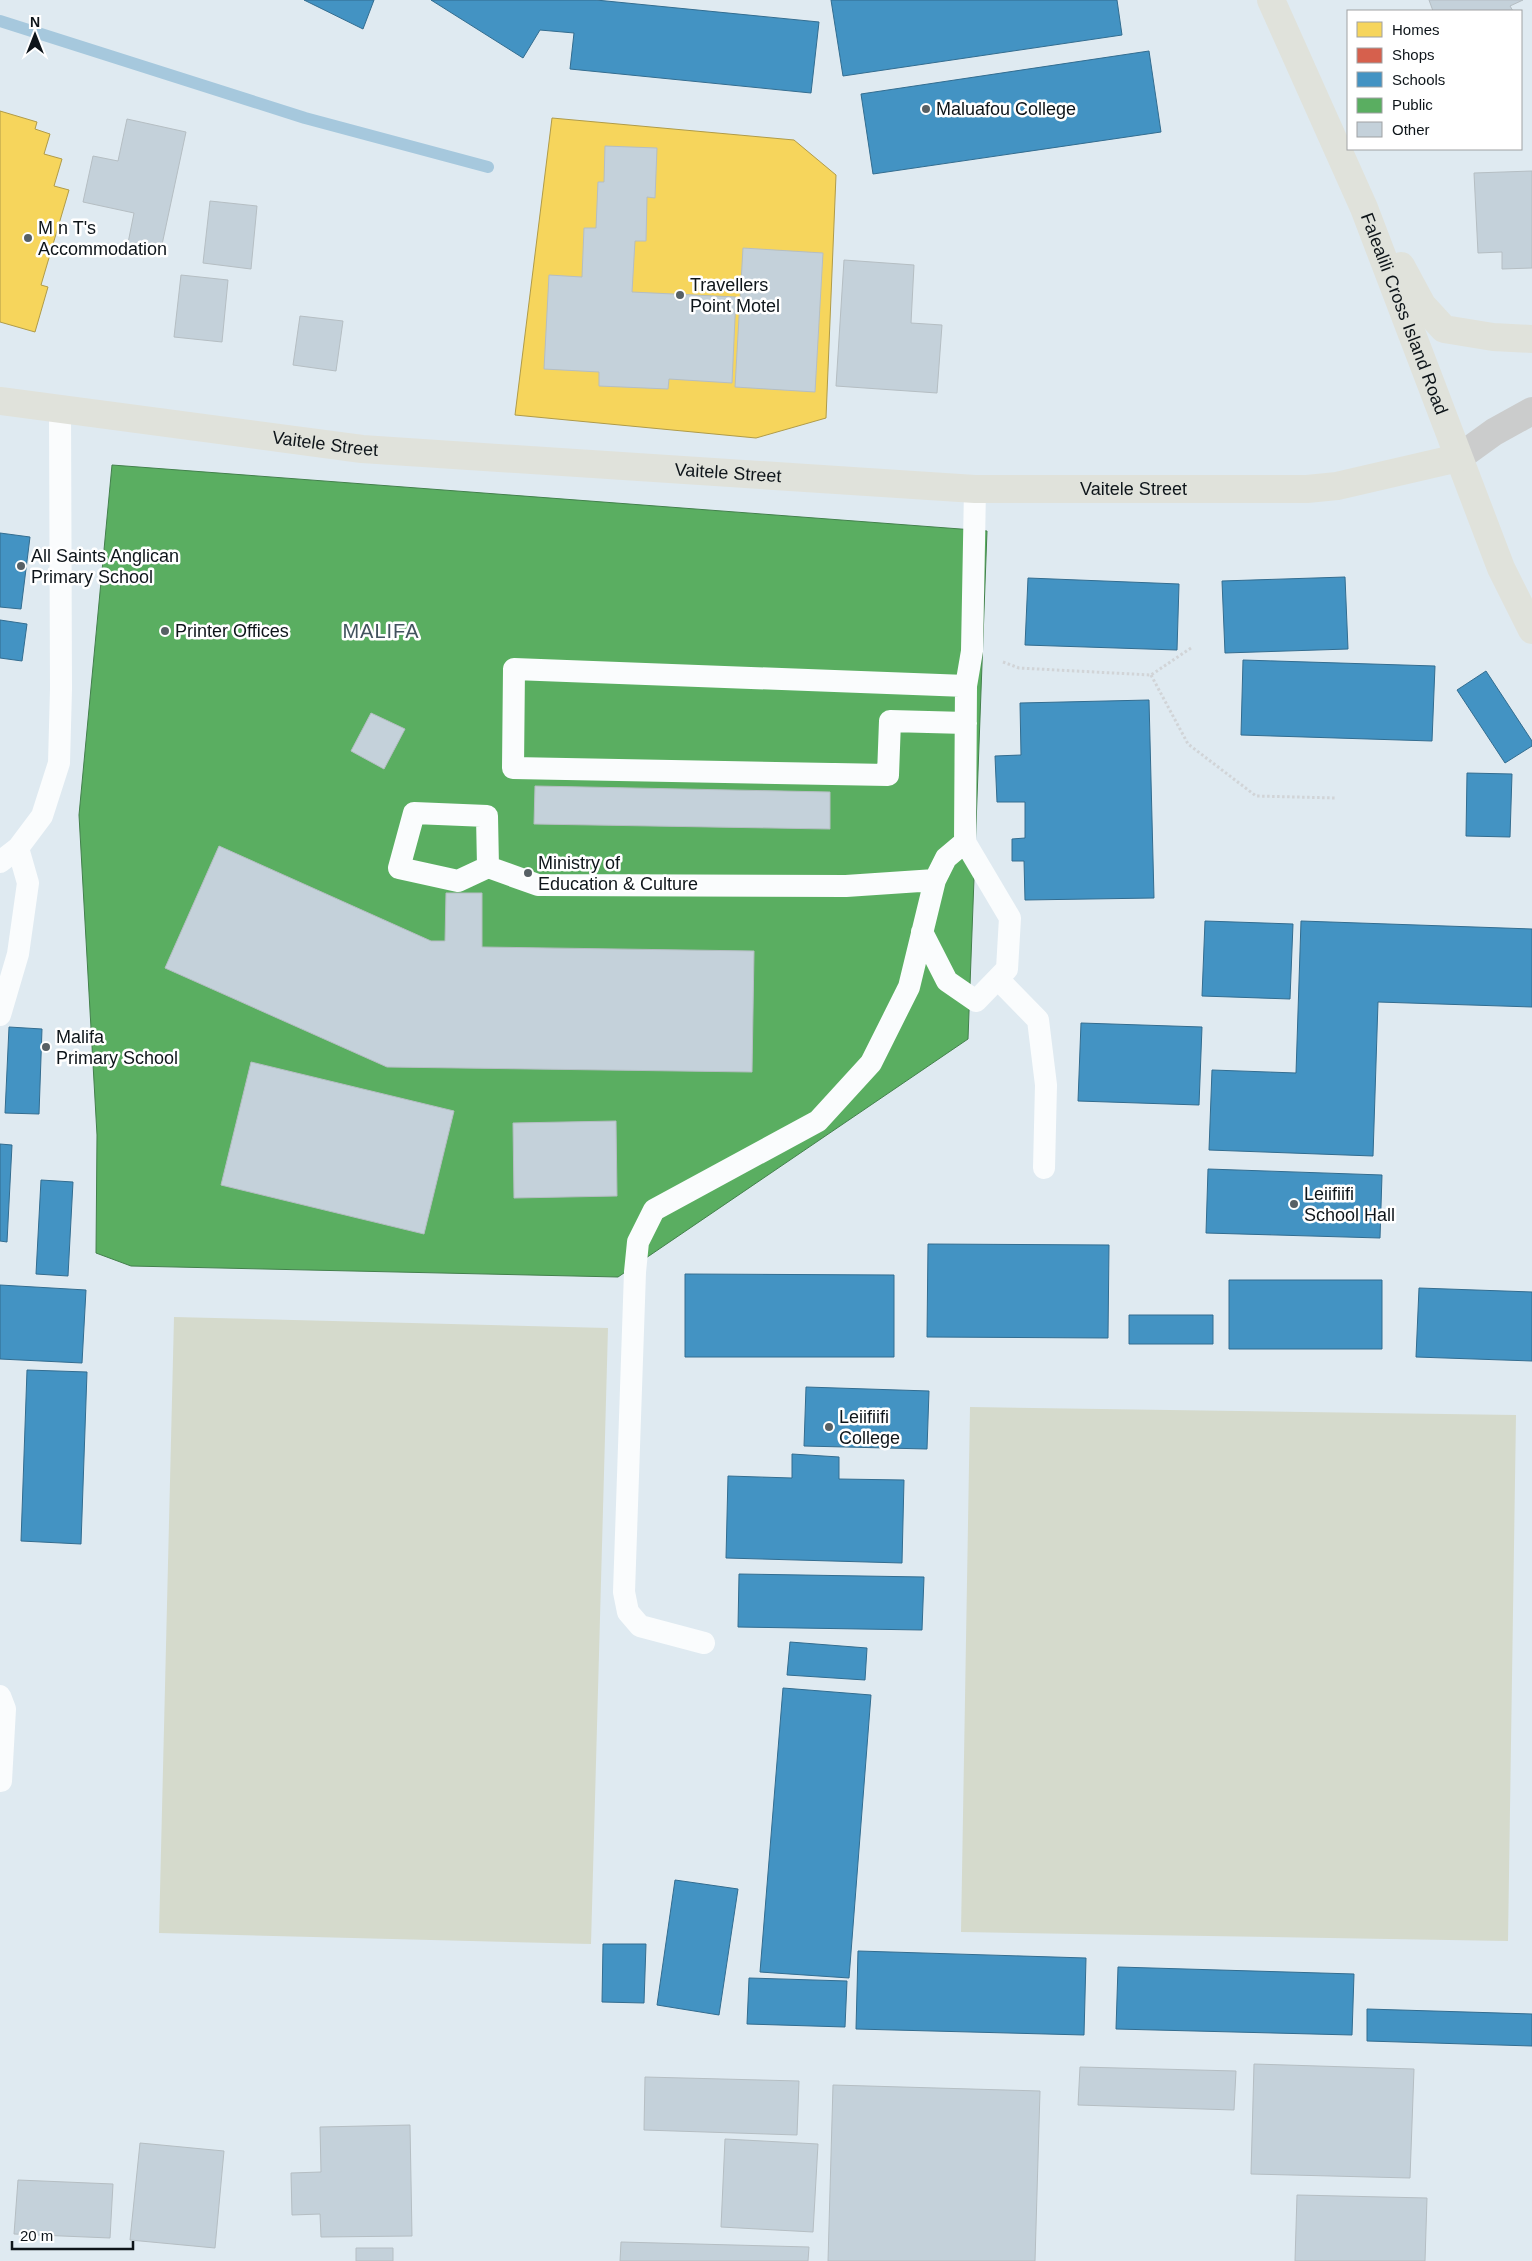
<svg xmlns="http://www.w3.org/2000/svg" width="1532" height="2261" font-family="Helvetica,sans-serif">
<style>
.green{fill:#d5dacc}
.homes{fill:#f6d55c;stroke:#b09b48}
.shops{fill:#d6604d;stroke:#9a4a3e}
.schools{fill:#4393c3;stroke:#336d90}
.public{fill:#5aae61;stroke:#43804c}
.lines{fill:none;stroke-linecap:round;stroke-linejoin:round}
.stream{stroke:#a6c8dd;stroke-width:12}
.building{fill:#c4d1da;stroke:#b5bec3}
.path{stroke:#d1d4d7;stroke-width:3;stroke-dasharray:2.5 2.5;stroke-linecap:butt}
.service{stroke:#fafcfd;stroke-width:22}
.secondary{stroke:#cbcccc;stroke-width:28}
.primary{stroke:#e0e2db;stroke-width:28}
.poi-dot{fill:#576065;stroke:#fff;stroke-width:2}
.labels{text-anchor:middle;stroke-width:5;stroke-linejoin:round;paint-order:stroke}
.poi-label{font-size:18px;fill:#0e151a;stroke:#fff;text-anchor:start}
.street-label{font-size:18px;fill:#0e151a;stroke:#fff}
.quarter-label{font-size:20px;letter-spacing:1px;fill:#42535e;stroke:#fff}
</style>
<rect width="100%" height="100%" fill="#dfeaf1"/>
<path class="green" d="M174,1317L608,1328L591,1944L159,1933Z
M970,1407L1516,1415L1508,1941L961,1932Z"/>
<path class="homes" d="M0,111L37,122L35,129L50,134L44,154L62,159L54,186L69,190L41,285L48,287L35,332L0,322Z
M552,118L794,140L836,175L826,418L756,438L515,415Z"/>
<path class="shops" d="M121,541L223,550L208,721L106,713Z
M228,558L305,564L292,729L215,723Z"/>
<path class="schools" d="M304,0H374L363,29Z
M431,0H596L819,22L811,93L570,69L574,33L540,30L523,58Z
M831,0H1117L1122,35L843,76Z
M1149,51L1161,132L873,174L861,94Z
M0,533L30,537L21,609L0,607Z
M1345,577L1348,649L1225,653L1222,581Z
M1028,578L1179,584L1177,650L1025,645Z
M0,620L27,624L22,661L0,658Z
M1243,660L1435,666L1432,741L1241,735Z
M1486,671L1532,741V746L1505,763L1457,690Z
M1149,700L1154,898L1025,900L1024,861H1012V839L1025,838V802H997L995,756L1021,755L1020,703Z
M1467,773L1512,774L1510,837L1466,836Z
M1205,921L1293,924L1290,999L1202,996Z
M1301,921L1532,929V1007L1378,1002L1373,1156L1209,1150L1212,1070L1296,1073Z
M1081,1023L1202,1027L1199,1105L1078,1101Z
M9,1027L42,1029L39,1114L5,1113Z
M0,1144L12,1145L7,1242L0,1241Z
M1208,1169L1382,1175L1380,1238L1206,1233Z
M41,1180L73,1182L68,1276L36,1274Z
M928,1244L1109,1245L1108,1338L927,1337Z
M685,1274L894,1275V1357H685Z
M1229,1280H1382V1349H1229Z
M0,1285L86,1290L82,1363L0,1359Z
M1419,1288L1532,1292V1361L1416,1357Z
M1129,1315H1213V1344H1129Z
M27,1370L87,1372L81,1544L21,1541Z
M806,1387L929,1391L927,1449L804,1446Z
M792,1454L839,1457V1479L904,1480L902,1563L726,1558L728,1476L792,1478Z
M739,1574L924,1577L922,1630L738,1627Z
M790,1642L867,1648L865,1680L787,1675Z
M783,1688L871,1695L849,1978L760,1972Z
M675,1880L738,1889L719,2015L657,2005Z
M603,1944H646L644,2003L602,2002Z
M858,1951L1086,1958L1084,2035L856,2029Z
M1118,1967L1354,1974L1352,2035L1116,2029Z
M749,1978L847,1981L845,2027L747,2024Z
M1367,2009L1532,2014V2046L1367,2041Z"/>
<path class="public" d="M112,465L987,531L968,1039L618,1277L131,1266L96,1253L97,1135L79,815Z"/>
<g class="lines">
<path class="stream" d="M0,21L305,118L488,167"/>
</g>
<path class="building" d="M1429,0H1523L1510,6L1513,11H1433Z
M127,119L186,132L160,254L127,248L134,213L83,202L93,156L118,161Z
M605,146L657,148L655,198L647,197L646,241H635L632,292L736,297L732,383L669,379L668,389L599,386V372L544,369L549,275L582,277L584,228H596L598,182H604Z
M1532,171V268L1502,269V252L1478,253L1474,173Z
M210,201L257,206L251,269L203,263Z
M743,248L823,253L815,392L735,387Z
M844,260L914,265L911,323L942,325L937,393L836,386Z
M181,275L228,280L222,342L174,337Z
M300,316L343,321L336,371L293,365Z
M371,713L405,729L384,769L351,751Z
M535,786L830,792V829L534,824Z
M219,846L431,941H445L446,893H482V947L754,951L752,1072L387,1067L165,968Z
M251,1062L454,1111L424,1234L221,1185Z
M616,1121L617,1196L514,1198L513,1123Z
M1254,2064L1414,2069L1410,2178L1251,2174Z
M1080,2067L1236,2071L1234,2110L1078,2105Z
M645,2077L799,2081L797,2135L644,2130Z
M833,2085L1040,2091L1035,2261H828Z
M410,2125L412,2236L321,2237L320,2214L292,2215L291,2173L321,2172L320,2127Z
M725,2139L818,2144L813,2232L721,2227Z
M140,2143L224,2151L215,2248L130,2240Z
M18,2180L113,2184L110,2238L14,2234Z
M1297,2195L1427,2198L1425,2261H1295Z
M621,2242L809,2247L808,2261H620Z
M356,2248H393V2261H356Z"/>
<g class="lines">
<path class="path" d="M1003,662L1019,668L1151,675L1191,648
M1151,675L1188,744L1256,796L1336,798"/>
<path class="service" d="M966,686L514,669L513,768L888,775L890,721L966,723
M0,862L18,848L42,816L59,763L61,689L60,409
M488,867L487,816L414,813L399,868L458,881L488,867L538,885L846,886L935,880
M922,932L947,981L976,1001L1007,969L1010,918L965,842
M998,979L1038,1020L1046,1085L1044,1168
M0,1015L18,954L28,883L18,848
M704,1643L640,1626L628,1612L624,1592L635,1272L638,1242L654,1210L818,1121L871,1063L909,987L935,880L946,858L965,842L966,686L972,651L975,489
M0,1696L5,1709L1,1781"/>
<path class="secondary" d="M1458,458L1494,432L1532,411"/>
<g class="primary">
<path id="s1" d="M1271,0L1364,208L1501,568L1532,630"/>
<path d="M1401,266L1422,305L1444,329L1493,337L1532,339"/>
<path id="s2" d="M0,401L362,449L975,489H1307L1337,486L1458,458"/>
</g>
</g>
<g class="poi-dot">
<circle cx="926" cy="109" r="5"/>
<circle cx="28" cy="238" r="5"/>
<circle cx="680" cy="295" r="5"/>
<circle cx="21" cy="566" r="5"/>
<circle cx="165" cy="631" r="5"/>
<circle cx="528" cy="873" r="5"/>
<circle cx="46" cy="1047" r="5"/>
<circle cx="1294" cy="1204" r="5"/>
<circle cx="829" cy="1427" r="5"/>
</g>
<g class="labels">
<g class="poi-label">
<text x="936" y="115">Maluafou College</text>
<text x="38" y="234">M n T's<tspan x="38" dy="21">Accommodation</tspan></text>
<text x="690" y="291">Travellers<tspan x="690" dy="21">Point Motel</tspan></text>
<text x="31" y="562">All Saints Anglican<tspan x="31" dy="21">Primary School</tspan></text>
<text x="175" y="637">Printer Offices</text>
<text x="538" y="869">Ministry of<tspan x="538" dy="21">Education &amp; Culture</tspan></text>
<text x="56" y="1043">Malifa<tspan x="56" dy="21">Primary School</tspan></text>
<text x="1304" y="1200">Leiifiifi<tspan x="1304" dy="21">School Hall</tspan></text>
<text x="839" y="1423">Leiifiifi<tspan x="839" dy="21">College</tspan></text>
</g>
<g class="street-label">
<text dy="6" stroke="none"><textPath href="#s1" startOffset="341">Falealili Cross Island Road</textPath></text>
<text dy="6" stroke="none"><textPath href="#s2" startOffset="328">Vaitele Street</textPath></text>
<text dy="6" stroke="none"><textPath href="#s2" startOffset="732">Vaitele Street</textPath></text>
<text dy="6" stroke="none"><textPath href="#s2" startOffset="1138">Vaitele Street</textPath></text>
</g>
<g class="quarter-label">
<text x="381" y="638">MALIFA</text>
</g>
</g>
<rect x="1347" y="10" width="175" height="140" fill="#ffffff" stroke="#9fa1a3"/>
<rect x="1357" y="22" width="25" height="15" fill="#f6d55c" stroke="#9fa1a3"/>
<text x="1392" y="35" font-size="15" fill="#0e151a">Homes</text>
<rect x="1357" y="48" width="25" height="15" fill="#d6604d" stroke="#9fa1a3"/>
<text x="1392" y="60" font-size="15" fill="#0e151a">Shops</text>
<rect x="1357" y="72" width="25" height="15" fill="#4393c3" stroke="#9fa1a3"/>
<text x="1392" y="85" font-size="15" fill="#0e151a">Schools</text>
<rect x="1357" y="98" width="25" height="15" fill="#5aae61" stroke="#9fa1a3"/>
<text x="1392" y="110" font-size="15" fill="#0e151a">Public</text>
<rect x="1357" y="122" width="25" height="15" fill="#c4d1da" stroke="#9fa1a3"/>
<text x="1392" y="135" font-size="15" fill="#0e151a">Other</text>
<g transform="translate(35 35)" stroke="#ffffff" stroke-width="4" paint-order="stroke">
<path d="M0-4L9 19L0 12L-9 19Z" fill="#0e151a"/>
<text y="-8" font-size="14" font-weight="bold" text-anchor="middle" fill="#0e151a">N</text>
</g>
<path d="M12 2241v8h121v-8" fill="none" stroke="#0e151a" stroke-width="2.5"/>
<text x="20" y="2241" font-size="15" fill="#0e151a" stroke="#ffffff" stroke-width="4" paint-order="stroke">20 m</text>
</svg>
